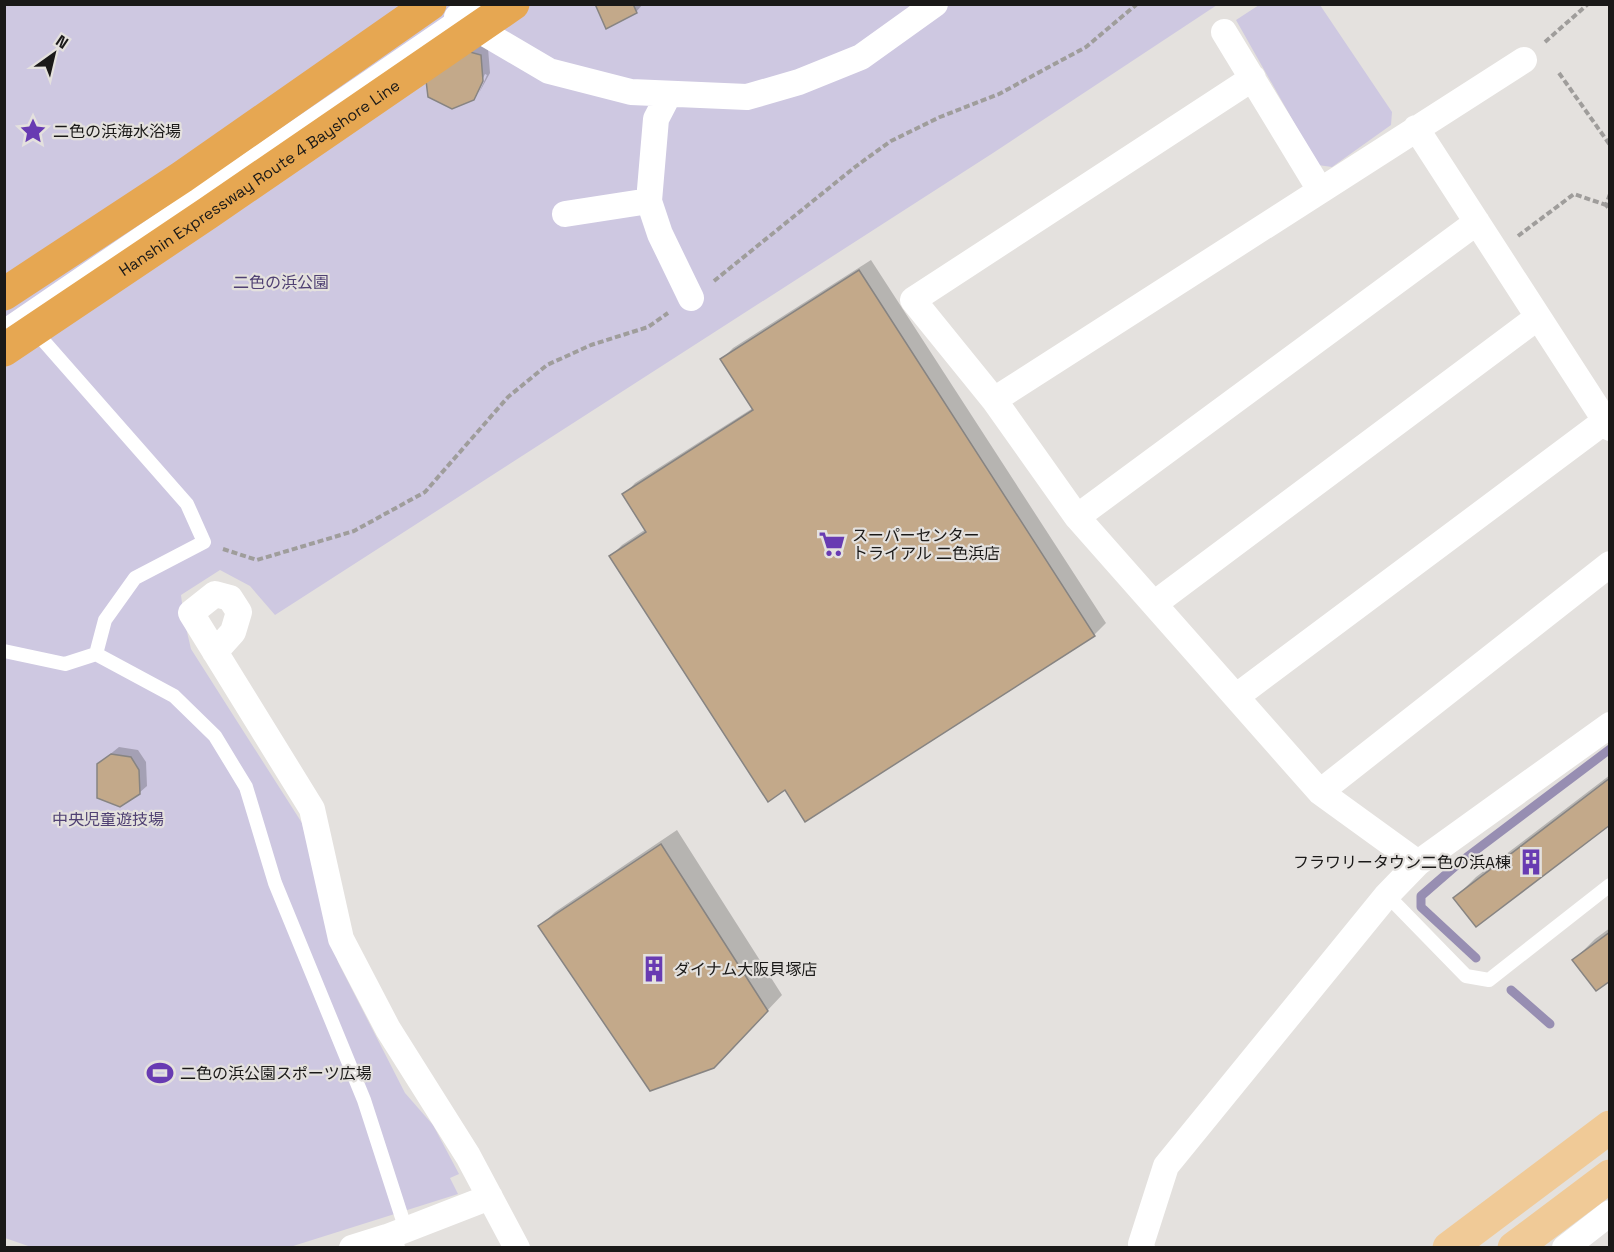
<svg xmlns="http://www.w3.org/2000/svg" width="1614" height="1252" font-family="'Space Grotesk','Noto Sans JP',sans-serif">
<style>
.green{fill:#cec8e1}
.shadow{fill:#0003}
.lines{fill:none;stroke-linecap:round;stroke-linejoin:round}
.stream{stroke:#978eb2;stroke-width:9}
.building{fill:#c3a98a;stroke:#878482;stroke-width:1.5}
.path{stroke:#9f9d9b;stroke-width:4;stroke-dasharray:6 3;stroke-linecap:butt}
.lane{stroke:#fff;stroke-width:14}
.street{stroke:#fff;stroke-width:26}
.primary{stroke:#f0ca97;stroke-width:33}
.highway{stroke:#e6a752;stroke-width:33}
.labels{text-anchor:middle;stroke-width:4.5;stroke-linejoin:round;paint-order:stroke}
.poi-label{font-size:16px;fill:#1a1918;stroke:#e4e1de;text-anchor:start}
.street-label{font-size:16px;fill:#1a1918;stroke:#e4e1de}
.park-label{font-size:16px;fill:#504173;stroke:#e4e1de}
</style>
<rect width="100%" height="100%" fill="#e4e1de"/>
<path class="green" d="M4,5H1217L993,153L275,615L250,586L220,570L181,595L184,619L191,649L302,823L338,962L405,1093L433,1125L459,1174L450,1178L458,1194L290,1247L34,1248L5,1238Z
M1259,5H1320L1392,112L1391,125L1332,167L1318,165L1236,20Z"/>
<path class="shadow" d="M597,4H643L636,12Z
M467,42L488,48L490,73L479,93L487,75L485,74L475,95H477L473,99Z
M871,260L1106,623L1095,634L806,820L785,788L611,556L622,545L646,529L624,495L635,483L753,408L722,359L733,348Z
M119,747L138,750L146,762L147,786L139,793L98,764Z
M1610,775V823L1455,898L1476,877Z
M677,830L782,995L729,1051L540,926L555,912Z
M1610,928V979L1574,960L1595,939Z"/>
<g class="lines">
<path class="stream" d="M1476,958L1421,907V896L1459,863L1610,749
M1511,990L1550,1024"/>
</g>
<path class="building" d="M595,4H633L637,13L606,29Z
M459,49L481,55L483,81L474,100L452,109L428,97L425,72Z
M859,270L1095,636L805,822L785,790L768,802L609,556L646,532L622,494L753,410L720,359Z
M111,754L131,757L139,770L140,794L120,807L97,798V764Z
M1610,778V825L1476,927L1453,898Z
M661,844L768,1011L714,1068L650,1091L538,926Z
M1610,932V981L1596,991L1572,960Z"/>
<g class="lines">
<path class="path" d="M1545,42L1588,4
M1559,73L1610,145
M1610,194L1606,205L1610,210
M1518,236L1574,194L1606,205
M714,281L855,167L891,141L940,117L999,94L1086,47L1137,4
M223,549L257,560L354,531L425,492L508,397L547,365L591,345L648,327L668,313"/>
<path class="lane" d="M4,326L475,4
M34,330L187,504L204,542L135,578L105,620L96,654
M4,651L65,664L96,654L174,696L215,736L246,787L275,883L364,1100L406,1230
M1387,895L1466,976L1489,980L1610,885"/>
<path class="street" d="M457,17L549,71L631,92L747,97L799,82L861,57L935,4
M1224,32L1320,190
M669,94L656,119L649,201L660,234L691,298
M1416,128L1610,428
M565,214L649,201
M994,400L913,300L1253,78
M1077,517L1477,222
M1154,604L1538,317
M215,652L233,632L239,612L230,598L215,594L191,613L312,809L341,939L388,1029L468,1156L517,1248
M1237,696L1605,421
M1320,792L1610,564
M1418,863L1320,792L1077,517L994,400L1524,60
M387,1237L490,1197
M352,1248L387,1237L392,1248
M1142,1248L1141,1244L1166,1166L1387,895L1418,863L1610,725
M1565,1248L1610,1213"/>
<path class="primary" d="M1449,1248L1610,1127
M1514,1248L1610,1176"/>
<g class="highway">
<path d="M4,294L182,177L430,4"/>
<path id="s1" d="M4,350L208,213L513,4"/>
</g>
</g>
<defs>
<g id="sight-bare" transform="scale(2.07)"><path d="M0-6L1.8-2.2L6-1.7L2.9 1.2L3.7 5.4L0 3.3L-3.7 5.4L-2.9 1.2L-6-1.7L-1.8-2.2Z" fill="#683bb2" stroke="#e4e1de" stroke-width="2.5" paint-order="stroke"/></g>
<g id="supermarket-bare" transform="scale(2.07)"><path d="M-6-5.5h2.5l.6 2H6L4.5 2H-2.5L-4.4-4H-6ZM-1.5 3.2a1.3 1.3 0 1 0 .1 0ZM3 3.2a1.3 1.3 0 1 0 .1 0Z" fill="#683bb2" stroke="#e4e1de" stroke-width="2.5" paint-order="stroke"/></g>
<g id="building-bare" transform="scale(2.07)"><path d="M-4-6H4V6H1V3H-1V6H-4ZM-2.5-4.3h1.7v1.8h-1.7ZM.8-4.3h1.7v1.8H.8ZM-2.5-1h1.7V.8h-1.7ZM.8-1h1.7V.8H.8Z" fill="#683bb2" stroke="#e4e1de" stroke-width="2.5" paint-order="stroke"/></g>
<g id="stadium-bare" transform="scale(2.07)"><path d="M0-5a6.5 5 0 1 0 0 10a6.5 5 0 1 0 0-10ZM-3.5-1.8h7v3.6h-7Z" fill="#683bb2" stroke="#e4e1de" stroke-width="2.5" paint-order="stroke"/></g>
</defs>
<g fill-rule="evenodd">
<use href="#sight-bare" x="33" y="131"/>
<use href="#supermarket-bare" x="832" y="544"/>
<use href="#building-bare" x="1531" y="862"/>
<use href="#building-bare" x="654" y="969"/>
<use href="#stadium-bare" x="160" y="1073"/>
</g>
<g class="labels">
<g class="poi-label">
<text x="53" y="137">二色の浜海水浴場</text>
<text x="852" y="541">スーパーセンター<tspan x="852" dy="18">トライアル 二色浜店</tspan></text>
<text x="1511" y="868" text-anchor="end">フラワリータウン二色の浜A棟</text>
<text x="674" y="975">ダイナム大阪貝塚店</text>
<text x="180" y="1079">二色の浜公園スポーツ広場</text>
</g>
<g class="street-label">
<text dy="6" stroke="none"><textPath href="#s1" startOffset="308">Hanshin Expressway Route 4 Bayshore Line</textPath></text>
</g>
<g class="park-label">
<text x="281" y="288">二色の浜公園</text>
<text x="108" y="825">中央児童遊技場</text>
</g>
</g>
<rect width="1614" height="1252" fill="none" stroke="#1a1918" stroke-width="12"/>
<g transform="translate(54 54) rotate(34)" stroke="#e4e1de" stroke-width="4.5" paint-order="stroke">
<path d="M0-4.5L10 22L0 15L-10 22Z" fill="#1a1918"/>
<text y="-9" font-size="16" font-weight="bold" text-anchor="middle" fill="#1a1918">N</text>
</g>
</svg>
